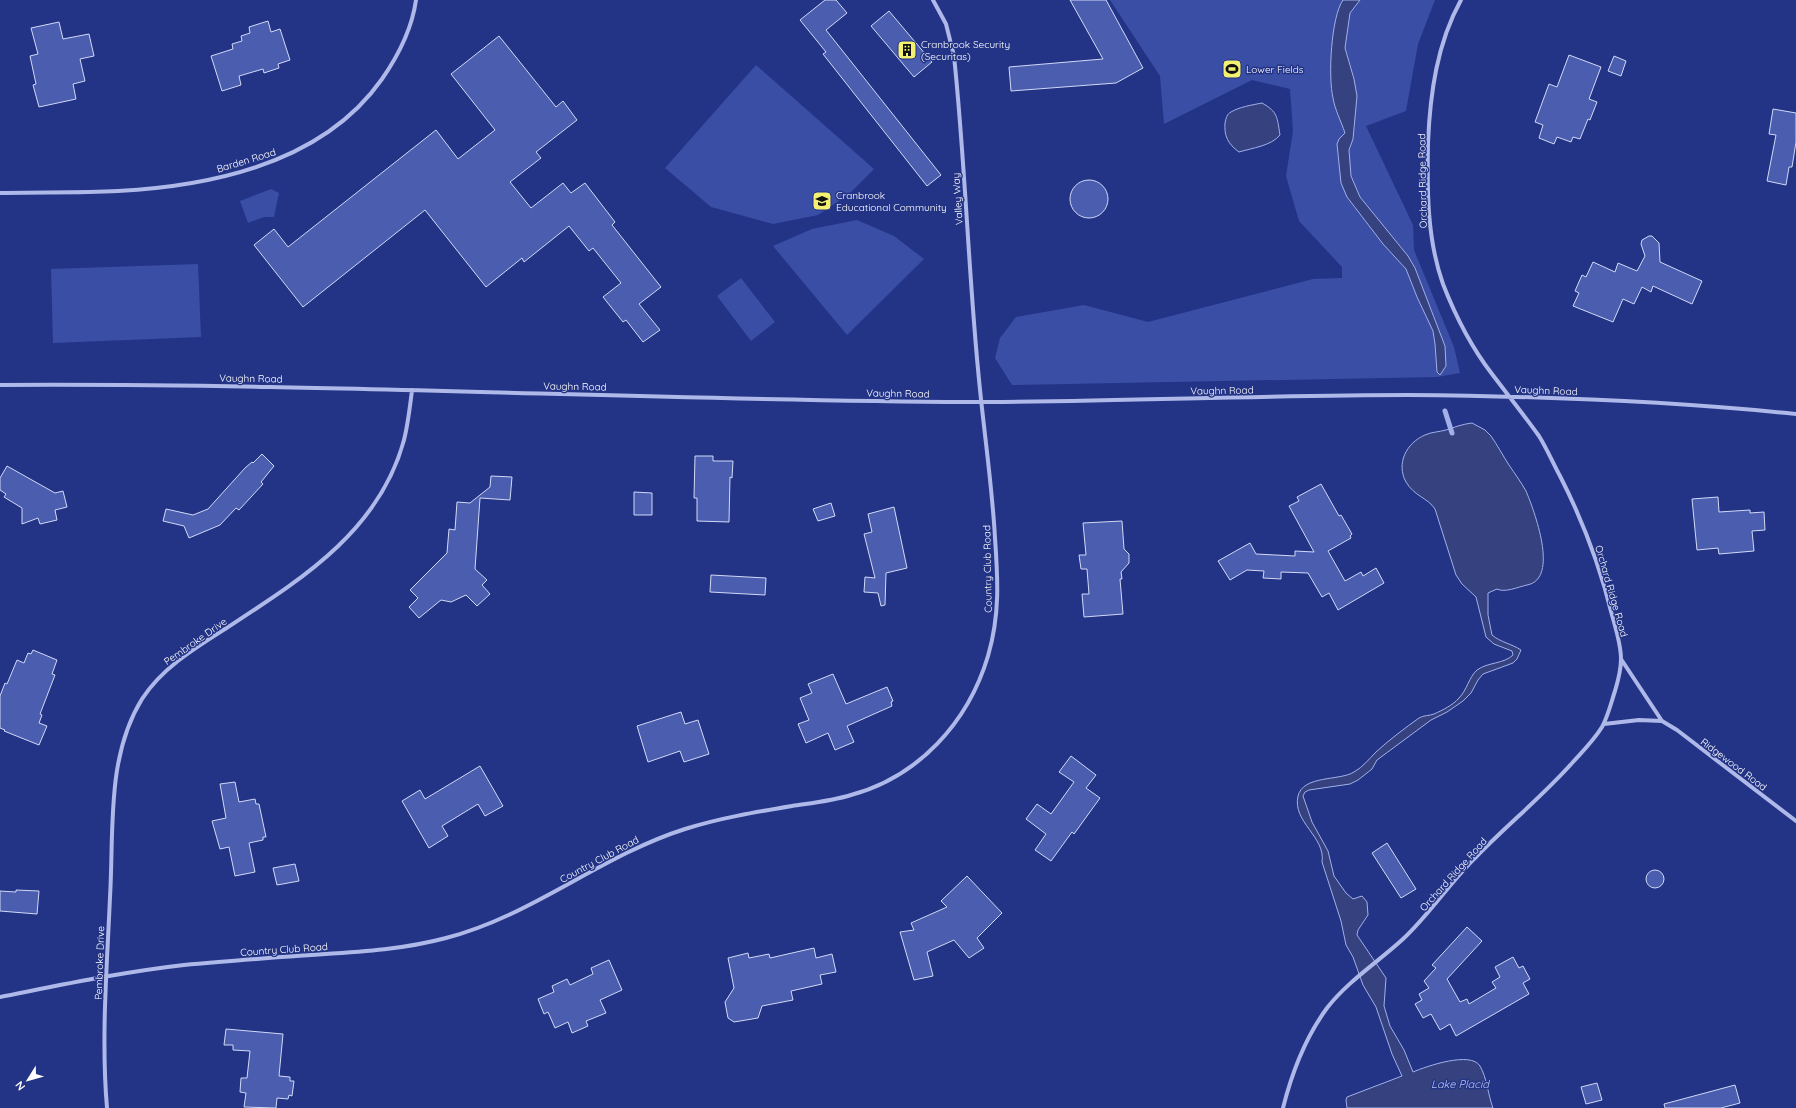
<svg xmlns="http://www.w3.org/2000/svg" width="1796" height="1108" font-family="Quicksand,sans-serif">
<style>
.green{fill:#3a4ea5}
.water{fill:#35427f;stroke:#a2b0ea}
.lines{fill:none;stroke-linecap:round;stroke-linejoin:round}
.stream{stroke:#a2b0ea;stroke-width:5}
.building{fill:#4b5dae;stroke:#d2d9f7}
.street{stroke:#aeb8e9;stroke-width:4}
.labels{text-anchor:middle;stroke-width:3;stroke-linejoin:round;paint-order:stroke}
.poi-label{font-size:10px;fill:#fff;stroke:#233486;text-anchor:start}
.street-label{font-size:10px;fill:#fff;stroke:#233486}
.water-label{font-size:11px;font-style:italic;fill:#b9c4f0;stroke:#233486}
</style>
<rect width="100%" height="100%" fill="#233486"/>
<path class="green" d="M1110,0H1343L1338,10L1333,36L1331,79L1336,109L1346,133L1341,183L1352,204L1383,244L1406,269L1417,297L1433,331L1435,344L1437,372L1445,346L1415,268L1408,256L1360,197L1351,176L1349,150L1353,139L1355,122L1351,67L1345,48L1350,13L1360,0H1435L1418,44L1406,111L1366,126L1413,225L1414,250L1454,347L1460,373L1437,377L1012,385L995,358L1000,338L1016,317L1084,305L1148,322L1313,279L1342,278V267L1299,221L1286,176L1293,131L1290,89L1252,80L1164,124L1160,76Z
M756,65L874,169L848,195L818,215L773,224L711,207L665,168Z
M271,189L279,193L274,217H264L248,223L240,201Z
M857,220L894,236L924,259L847,335L773,246L812,229Z
M198,264L201,337L53,343L51,269Z
M741,278L775,322L751,341L717,296Z"/>
<path class="water" d="M1343,0H1360L1350,13L1345,48L1354,79L1357,96L1353,139L1349,150L1351,176L1360,197L1408,256L1415,268L1445,346L1446,366L1440,375L1437,372L1435,344L1433,331L1417,297L1406,269L1383,244L1347,197L1341,183L1337,144L1339,139L1345,133C1341,121 1335,110 1333,98C1328,77 1331,17 1343,0Z
M1262,103C1278,112 1277,117 1280,135C1271,146 1252,148 1239,152C1228,144 1224,136 1225,123C1226,118 1227,114 1231,112C1239,107 1252,105 1262,103Z
M1472,423L1485,430L1491,436C1498,446 1503,456 1509,465C1515,474 1521,482 1526,491C1534,510 1560,579 1527,585C1518,587 1505,593 1497,589L1488,593V615L1492,635C1500,642 1512,644 1521,650L1517,659L1513,663L1483,674L1478,680L1471,693L1463,701L1447,712L1431,720L1377,760L1372,769L1358,780L1350,784L1309,790L1305,792L1303,796L1312,822L1328,851L1334,876L1346,893L1353,899L1362,896L1367,902L1368,915L1358,930L1357,935L1386,978L1384,1006L1390,1026L1404,1050L1413,1072C1427,1066 1471,1051 1480,1066C1487,1078 1488,1095 1493,1108H1347L1346,1100L1347,1097L1402,1076L1392,1054L1376,1007L1363,985L1353,957L1346,945L1341,921L1322,862C1326,837 1292,822 1298,796C1303,775 1340,781 1354,772C1363,767 1369,759 1376,752C1389,740 1405,728 1419,718C1424,715 1429,716 1434,714C1443,710 1453,705 1459,698C1467,690 1469,677 1477,670C1488,662 1504,664 1513,655L1512,651L1494,644L1486,637L1476,597L1462,584L1456,575L1435,509C1428,498 1414,496 1406,482C1396,464 1406,443 1425,435C1431,432 1439,432 1446,430C1455,427 1463,424 1472,423Z"/>
<g class="lines">
<path class="stream" d="M1445,411L1452,433"/>
</g>
<path class="building" d="M825,0H836L847,13L826,30L941,175L927,186L823,54L826,52L800,20Z
M1070,0H1106L1143,68L1116,83L1011,91L1009,67L1103,59Z
M889,11L932,62L914,77L871,26Z
M268,21L271,32L280,29L290,60L278,64L279,68L264,73L263,69L239,76L241,85L222,91L211,56L233,49L232,44L242,41L241,36L250,33L249,27Z
M59,22L63,39L89,34L94,56L80,59L85,81L73,84L76,99L39,107L33,85L36,84L30,56L38,54L31,28Z
M499,36L556,107L563,101L577,120L536,152L541,158L510,182L531,208L563,183L571,193L585,183L615,222L612,225L661,287L639,304L660,330L643,342L626,320L623,322L603,297L621,283L593,248L589,251L569,226L524,262L522,258L486,287L425,210L303,307L254,245L274,229L288,247L436,130L458,159L495,130L451,74Z
M1569,55L1601,67L1589,99L1597,102L1590,120L1588,119L1580,139L1573,137L1571,142L1557,137L1554,144L1539,138L1543,125L1535,122L1549,84L1557,87Z
M1614,56L1626,61L1621,76L1608,71Z
M1773,109L1796,113V142L1792,167H1789L1786,185L1767,181L1776,135L1769,134Z
M1070 199a19 19 0 1 1 38 0a19 19 0 1 1-38 0Z
M1649,236H1652L1659,243L1660,262L1702,281L1692,304L1653,286L1651,292L1642,287L1634,304L1623,299L1613,322L1573,306L1579,293L1575,291L1582,275L1586,277L1593,262L1615,272L1618,263L1637,271L1645,256L1641,244L1642,240Z
M262,454L274,466L261,482L263,484L239,510L236,508L220,525L189,538L184,526L163,521L166,509L193,515L208,509L245,468L252,462L253,463Z
M695,456H713V461H733L732,478L730,477L729,522L697,521V498H694Z
M7,466L55,493L63,491L67,507L55,510L57,520L40,524L38,518L22,524V508L4,497L6,494L0,490V478Z
M491,476L512,477L510,500L480,498L475,569L487,580L482,585L490,594L477,606L466,595L451,602L441,600L419,618L409,607L418,598L410,590L447,553L449,529L455,530L457,502L470,503L490,487Z
M1321,484L1339,516L1341,515L1352,534L1350,536L1351,538L1328,551L1345,581L1361,572L1363,576L1376,568L1384,583L1338,610L1329,593L1322,597L1308,573L1281,572V579L1263,578L1264,571L1247,570L1230,580L1218,561L1250,543L1256,554L1295,556V551L1314,552L1289,506L1299,501L1297,497Z
M634,492L652,493V515H634Z
M1718,497L1719,512L1750,510V513L1764,512L1765,530L1752,531L1754,551L1719,554L1718,548L1697,550L1692,499Z
M831,503L835,516L818,521L813,509Z
M894,507L907,568L886,573L885,605L881,606L878,593L864,592L865,577L875,578L864,534L872,532L868,514Z
M1122,521L1124,549L1129,554V563L1121,572L1122,579H1120L1123,614L1084,617L1082,594H1089L1087,569H1081L1079,555H1086L1083,523Z
M711,575L766,578L765,595L710,592Z
M33,650L57,660L52,674L55,675L40,714L42,715L39,723L47,726L39,745L4,731L5,730L0,728V696L5,683L7,684L17,660L24,663L28,653L31,654Z
M833,674L846,704L887,687L893,701L891,702L892,706L847,726L854,742L835,750L828,733L806,743L798,724L809,720L800,698L812,693L808,684Z
M681,712L685,724L698,720L709,754L684,762L680,751L648,762L637,726Z
M1071,756L1096,775L1086,788L1100,798L1074,834L1072,832L1051,861L1035,850L1046,834L1026,819L1037,804L1051,814L1074,782L1059,772Z
M480,766L503,806L485,816L478,804L442,826L448,836L429,848L402,801L420,790L425,799Z
M235,782L239,802L255,799L256,804H259L266,837H263V840L249,843L255,872L235,876L229,847L220,849L212,821L226,818L220,784Z
M1387,843L1416,889L1401,898L1372,853Z
M295,864L299,881L277,885L273,868Z
M1646 879a9 9 0 1 1 18 0a9 9 0 1 1-18 0Z
M967,876L1002,913L977,938L984,948L969,958L954,940L927,952L933,976L914,980L900,932L914,930L911,923L947,907L941,901Z
M16,890L39,891L37,914L0,911V891L16,892Z
M1467,927L1482,941L1447,979L1460,1002L1467,999L1469,1004L1496,988L1492,982L1500,977L1495,967L1513,957L1519,968L1523,966L1530,979L1523,983L1529,994L1456,1036L1450,1024L1440,1030L1431,1014L1423,1018L1415,1004L1422,1000L1419,994L1429,988L1424,981L1436,968L1432,965Z
M814,948L816,958L832,954L836,972L820,975L822,984L791,991L793,1000L762,1006L758,1018L734,1022L728,1018L725,1002L734,988L728,958L748,953L749,958L769,954L770,958Z
M609,960L622,990L600,1000L606,1013L586,1021L588,1026L572,1033L568,1022L555,1028L548,1012L544,1014L538,999L554,992L552,986L567,979L570,985L593,974L591,968Z
M226,1029L283,1034L279,1076L290,1077V1081H294L292,1096L289,1095L288,1099L277,1098L276,1108L244,1107L246,1093L240,1092L241,1078H247L250,1051L233,1050V1045H224Z
M1597,1083L1602,1100L1586,1104L1581,1087Z
M1735,1085L1740,1103L1721,1108H1665L1664,1104Z"/>
<g class="lines">
<path class="street" d="M0,193C39,192 79,193 118,191C214,186 323,163 382,79C398,56 412,29 416,0
M0,385C322,383 644,400 966,402C1113,402 1261,395 1408,395C1538,396 1667,401 1796,414
M1621,659L1662,721
M1604,724L1639,720L1662,721L1677,730L1796,821
M0,997C61,985 122,972 184,965C226,961 269,958 311,955C357,952 401,950 446,938C532,916 600,856 685,829C720,818 756,812 792,806C812,803 832,801 851,795C918,777 968,723 988,656C1000,615 998,580 995,538C992,482 983,426 978,369C968,265 965,160 954,56L946,24L933,0
M107,1108C101,1038 107,967 110,897C114,831 106,757 142,699C162,668 195,648 225,629C300,580 379,532 404,440C408,424 410,407 412,390
M1283,1108C1292,1072 1305,1038 1327,1008C1348,981 1378,962 1403,939C1430,914 1450,882 1476,857C1508,824 1543,796 1573,762C1583,751 1594,740 1602,727C1608,716 1611,703 1615,691C1618,681 1621,669 1621,659C1621,645 1616,629 1612,615C1600,566 1583,521 1560,476C1553,463 1547,449 1539,436C1524,415 1508,395 1492,374C1472,348 1455,315 1443,284C1427,239 1427,190 1428,143C1430,94 1437,43 1461,0"/>
</g>
<defs>
<g id="building-square" transform="scale(1)"><rect x="-9" y="-9" width="18" height="18" rx="4" fill="#f4f171" stroke="#233486"/><path d="M-4-6H4V6H1V3H-1V6H-4ZM-2.5-4.3h1.7v1.8h-1.7ZM.8-4.3h1.7v1.8H.8ZM-2.5-1h1.7V.8h-1.7ZM.8-1h1.7V.8H.8Z" fill="#111"/></g>
<g id="stadium-square" transform="scale(1)"><rect x="-9" y="-9" width="18" height="18" rx="4" fill="#f4f171" stroke="#233486"/><path d="M0-5a6.5 5 0 1 0 0 10a6.5 5 0 1 0 0-10ZM-3.5-1.8h7v3.6h-7Z" fill="#111"/></g>
<g id="school-square" transform="scale(1)"><rect x="-9" y="-9" width="18" height="18" rx="4" fill="#f4f171" stroke="#233486"/><path d="M0-5L7-2L0 1L-7-2ZM-4 1L0 2.5L4 1V4Q0 6-4 4Z" fill="#111"/></g>
</defs>
<g fill-rule="evenodd">
<use href="#building-square" x="907" y="50"/>
<use href="#stadium-square" x="1232" y="69"/>
<use href="#school-square" x="822" y="201"/>
</g>
<g class="labels">
<g class="poi-label">
<text x="921" y="48">Cranbrook Security<tspan x="921" dy="12">(Securitas)</tspan></text>
<text x="1246" y="73">Lower Fields</text>
<text x="836" y="199">Cranbrook<tspan x="836" dy="12">Educational Community</tspan></text>
</g>
<g class="street-label">
<text transform="translate(246 160) rotate(-17)" y="4">Barden Road</text>
<text transform="translate(1422 181) rotate(-91)" y="4">Orchard Ridge Road</text>
<text transform="translate(957 199) rotate(-94)" y="4">Valley Way</text>
<text transform="translate(251 378) rotate(1)" y="4">Vaughn Road</text>
<text transform="translate(575 386) rotate(1)" y="4">Vaughn Road</text>
<text transform="translate(1222 390) rotate(-1)" y="4">Vaughn Road</text>
<text transform="translate(1546 390) rotate(2)" y="4">Vaughn Road</text>
<text transform="translate(898 393) rotate(1)" y="4">Vaughn Road</text>
<text transform="translate(987 569) rotate(-91)" y="4">Country Club Road</text>
<text transform="translate(1612 591) rotate(74)" y="4">Orchard Ridge Road</text>
<text transform="translate(195 641) rotate(-35)" y="4">Pembroke Drive</text>
<text transform="translate(1734 764) rotate(37)" y="4">Ridgewood Road</text>
<text transform="translate(599 859) rotate(-28)" y="4">Country Club Road</text>
<text transform="translate(1453 874) rotate(-48)" y="4">Orchard Ridge Road</text>
<text transform="translate(284 949) rotate(-4)" y="4">Country Club Road</text>
<text transform="translate(99 963) rotate(-88)" y="4">Pembroke Drive</text>
</g>
<g class="water-label">
<text x="1460" y="1088">Lake Placid</text>
</g>
</g>
<g transform="translate(28 1080) rotate(233)" stroke="#233486" stroke-width="3" paint-order="stroke">
<path d="M0-3L7 15L0 10L-7 15Z" fill="#ffffff"/>
<text y="-6" font-size="11" font-weight="bold" text-anchor="middle" fill="#ffffff">N</text>
</g>
</svg>
